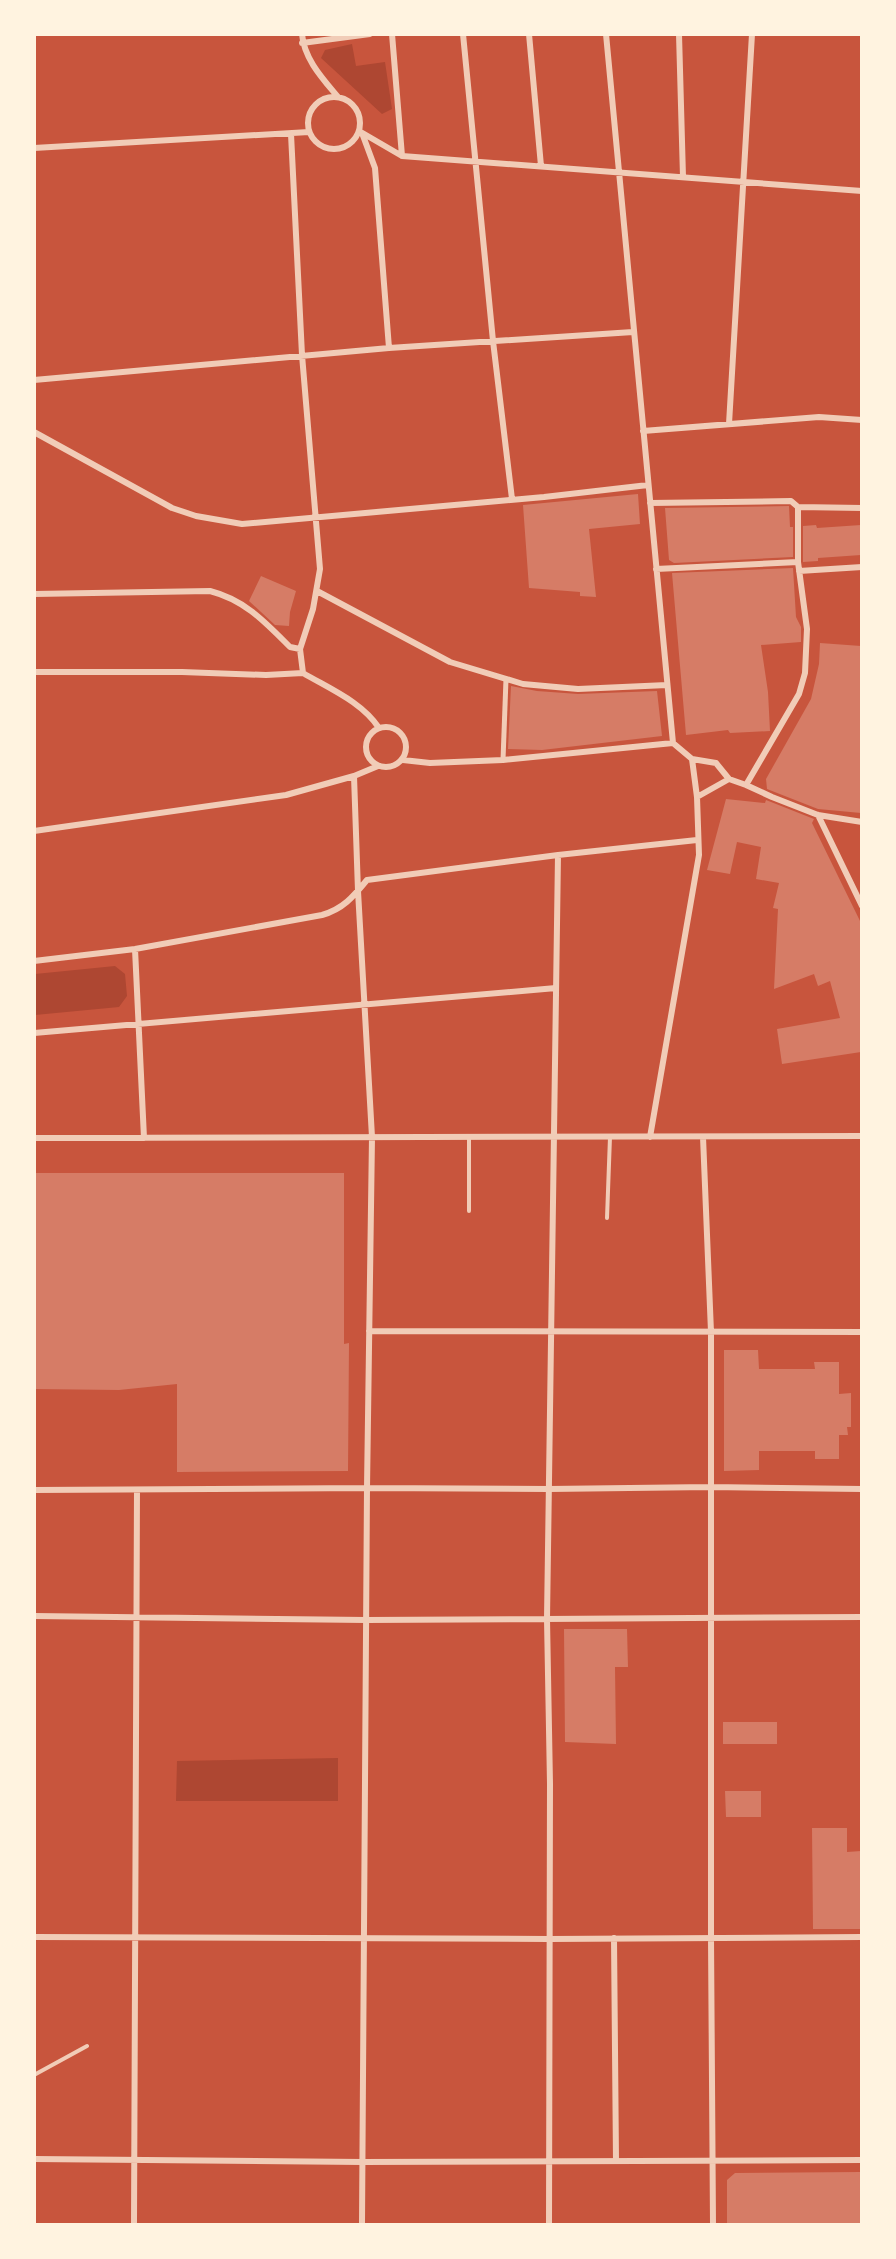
<svg xmlns="http://www.w3.org/2000/svg" width="896" height="2259" font-family="Georgia,serif">
<style>
.green{fill:#ae4732}
.building{fill:#d67c66}
.lines{fill:none;stroke-linecap:round;stroke-linejoin:round}
.service{stroke:#f1ccb7;stroke-width:4}
.pedestrian{stroke:#f1ccb7;stroke-width:5}
.minor{stroke:#f1ccb7;stroke-width:6}
</style>
<rect width="100%" height="100%" fill="#c8553d"/>
<path class="green" d="M352,44L356,66L385,62L392,109L382,114L321,58L325,50Z
M115,966L125,974L127,996L119,1007L35,1015V974Z
M338,1758V1801H176L177,1761Z"/>
<path class="building" d="M638,494L640,524L589,529L596,597L580,596V592L529,588L523,505Z
M789,506L790,527H793V557L674,563L669,560L665,508Z
M816,525L817,528L861,525V555L818,558V561L803,562V526Z
M793,568L796,617L801,627V642L761,645L768,692L770,731L730,733L728,730L686,735L672,573Z
M261,576L296,591L290,612L289,626L275,625L249,601Z
M820,643L861,646V813L818,809L767,789L766,779L811,699L819,664Z
M511,686L537,691L578,694L657,691L662,736L542,750L508,749Z
M726,799L765,803L766,800L814,819L812,823L861,923V1052L782,1064L777,1029L840,1018L830,981L818,986L814,974L774,989L778,909L773,908L779,883L756,879L761,847L737,842L730,874L707,870Z
M34,1173H344V1344L349,1343L348,1471L177,1472V1384L119,1390L34,1389Z
M724,1350H758L759,1369H815L814,1362H839V1394L851,1393V1427H847L848,1435H839V1459H815V1451H759V1470L724,1471Z
M564,1629H627L628,1667H615L616,1744L565,1742Z
M723,1722H777V1744H723Z
M725,1791H761V1817H726Z
M812,1828H847V1852L861,1851V1929H813Z
M861,2172V2224H727V2180L735,2173Z"/>
<g class="lines">
<path class="service" d="M469,1211V1137
M607,1218L610,1137
M34,2075L87,2046"/>
<path class="pedestrian" d="M503,760L506,679"/>
<path class="minor" d="M302,34C304,59 323,79 338,97
M392,34L402,156
M463,34L493,341L512,499
M529,34L541,166
M606,34L673,743
M679,34L683,177
M302,43L370,34
M308 123a26 26 0 1 1 52 0a26 26 0 1 1-52 0Z
M359,131L402,156L862,191
M362,133L375,168L389,348
M291,134L302,355L320,569L313,609L300,649L303,673
M34,148L309,132
M34,380L389,348L633,332
M729,424L752,34
M643,431L819,417L862,420
M34,432L172,508L196,516L242,524L544,497L648,485
M650,503L791,501L798,507
M798,507L862,508
M656,569L798,562
M799,571L862,567
M317,591L450,662L523,684L578,689L667,685
M34,594L210,591C245,600 265,622 290,647L300,649
M34,672H182L266,675L303,673
M303,673C330,689 362,702 379,728
M366 747a20 20 0 1 1 40 0a20 20 0 1 1-40 0Z
M673,743L692,759L716,763L729,779L746,785L772,797L818,815L862,822
M403,760L430,763L503,760L673,743
M354,776L358,891L372,1137L367,1488L362,2224
M746,785L799,694L805,673L807,629L798,562V507
M697,797L729,779
M818,815L862,906
M34,831L286,795L354,776L378,766
M135,949L144,1138
M34,961L135,949L322,915C343,909 353,897 367,880L558,855L697,840
M34,1033L556,988
M650,1137L699,855L697,797L692,759
M703,1137L711,1332V1938L713,2224
M34,1138L862,1136
M369,1331L862,1332
M34,1490L367,1488L549,1489L710,1487L862,1489
M34,1616L366,1620L862,1617
M34,1937L549,1939L862,1937
M614,1938L616,2161
M34,2159L363,2162L862,2160
M134,2224L137,1490
M549,2224L550,1784L547,1619L558,855"/>
</g>
<rect width="896" height="2259" fill="none" stroke="#fff3e0" stroke-width="72"/>
</svg>
